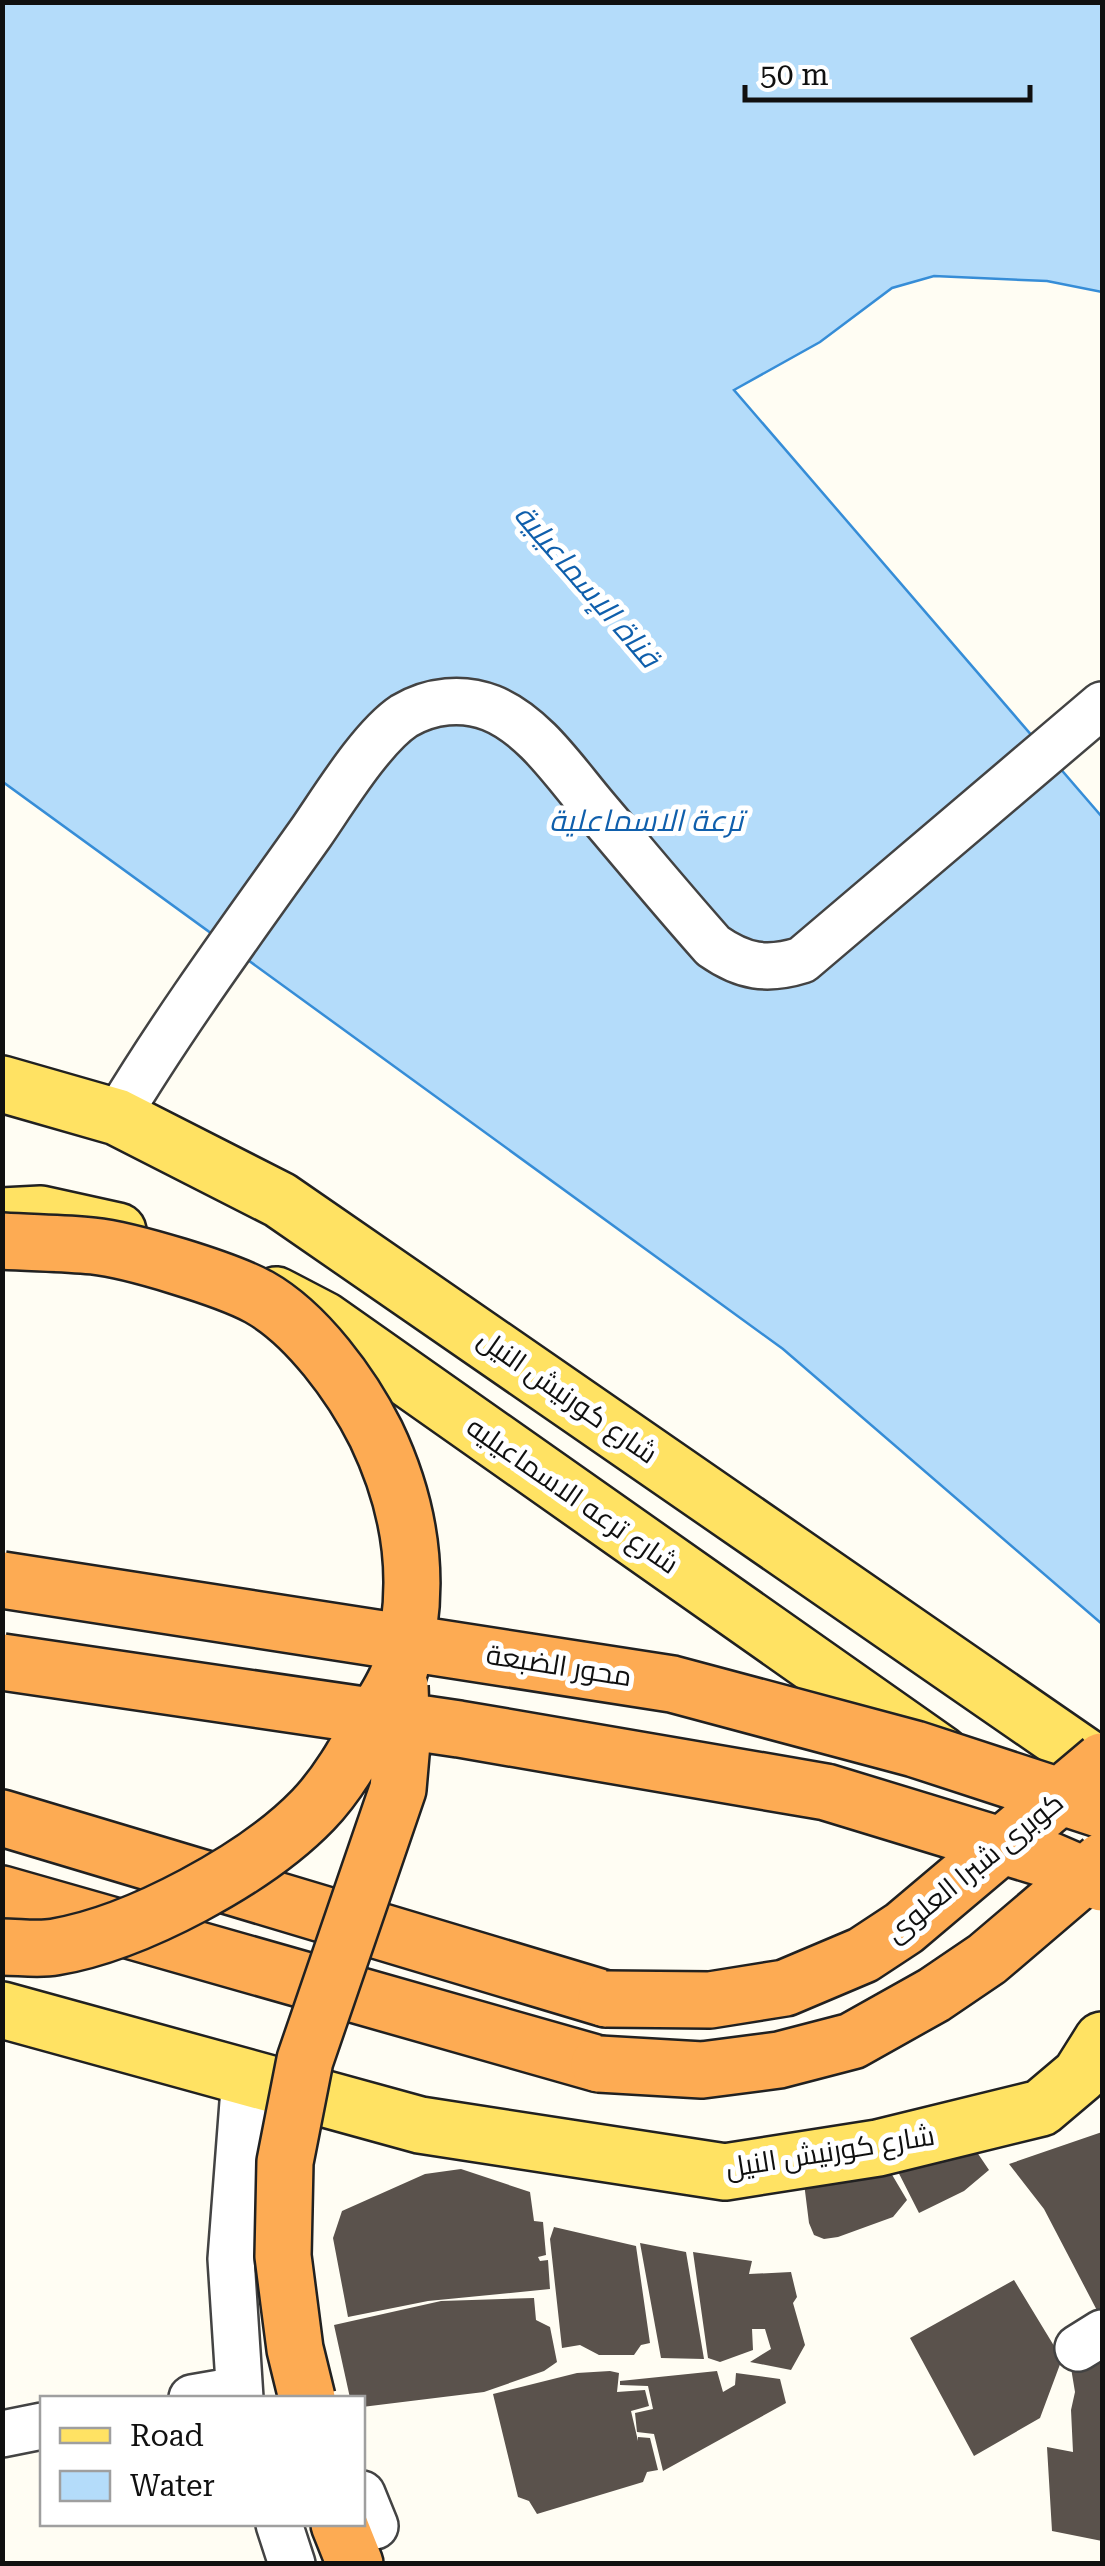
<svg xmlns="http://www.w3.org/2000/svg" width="1105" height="2566" font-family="'Roboto Serif',Cairo,serif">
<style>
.water{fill:#b4dcfa;stroke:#368dd7;stroke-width:2.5}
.building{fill:#5a524c}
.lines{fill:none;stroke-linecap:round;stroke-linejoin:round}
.minor-casing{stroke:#434343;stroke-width:50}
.major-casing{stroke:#212121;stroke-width:60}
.highway-casing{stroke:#212121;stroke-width:60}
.minor{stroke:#fff;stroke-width:45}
.major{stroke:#ffe263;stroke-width:55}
.highway{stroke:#fdab53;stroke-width:55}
.highway-bridge-casing{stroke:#212121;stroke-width:60;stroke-linecap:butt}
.highway-bridge{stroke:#fdab53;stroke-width:55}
.labels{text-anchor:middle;stroke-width:10;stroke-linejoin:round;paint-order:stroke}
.street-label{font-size:28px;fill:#101010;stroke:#fff}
.water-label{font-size:30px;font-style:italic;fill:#0f5fac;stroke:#fff}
</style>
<rect width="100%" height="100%" fill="#fffdf3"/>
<path class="water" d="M3,3H1102V292L1047,281L934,276L892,288L820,342L734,390L1102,817V1624L783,1349L3,782Z"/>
<path class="building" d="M962,2130L989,2170L964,2191L919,2213L886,2148Z
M1102,2132V2320L1044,2209L1009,2164Z
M878,2151L907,2200L893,2217L838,2237L824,2239L814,2235L809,2223L801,2159Z
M461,2169L530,2192L534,2221L543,2222L546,2255L538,2257L540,2261L548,2260L550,2289L428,2301L348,2317L333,2238L342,2211L425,2174Z
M554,2227L636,2246L650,2343L641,2345L634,2355H599L580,2345L562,2348L550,2239Z
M640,2243L686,2252L704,2359L661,2358Z
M693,2252L752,2261L749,2274L791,2272L797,2297L793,2303L805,2345L791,2370L750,2362L771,2349L765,2329H752L753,2350L720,2362L708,2358Z
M1014,2280L1062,2359L1040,2418L974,2456L910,2338Z
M534,2298L536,2320L550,2327L557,2362L544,2371L484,2392L362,2407V2398H350L334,2325L441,2301Z
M1102,2349V2541L1052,2531L1047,2447L1073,2452L1071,2410L1075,2392L1071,2368Z
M610,2371L619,2373L617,2392L645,2390L649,2406L631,2411L638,2441V2437L650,2438L658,2470L647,2472L643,2482L537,2514L529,2501L518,2497L493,2394L577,2373Z
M717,2371L723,2392L735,2385L736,2373L780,2379L786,2403L663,2471L654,2434L637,2432L635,2413L653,2409L648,2386L620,2385V2381Z"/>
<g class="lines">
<g class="minor-casing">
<path id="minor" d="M117,1117C176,1019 244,927 310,834C333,801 371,738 404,716C431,700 463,697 491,708C534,725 566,774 595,808C634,854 673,901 713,946C743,967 767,971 802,960L1102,705
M1078,2348L1102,2333
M192,2398L238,2390
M240,2398L231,2259L245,2076
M2,2434L42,2426
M362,2494L375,2526
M279,2524L292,2564"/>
</g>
<g class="major-casing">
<path id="major" d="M2,1084L117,1117L280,1200L1102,1768
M2,1216L41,1214L118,1231
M276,1295L324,1320L941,1754
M2,2010L420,2125L725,2172L878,2148L1041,2108L1080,2075L1102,2040"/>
</g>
<g class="highway-casing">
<path id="highway" d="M2,1818L606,1999
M2,1894L599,2064
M339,2524L355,2564"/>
</g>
<use href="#minor" class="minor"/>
<use href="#major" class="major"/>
<use href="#highway" class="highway"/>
<g class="highway-bridge-casing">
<path id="highway-bridge" d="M2,1241C33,1243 63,1243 93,1246C131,1250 226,1279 259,1297C307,1324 352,1386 376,1434C412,1509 423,1586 400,1669C395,1687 381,1705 372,1722C355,1753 338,1784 313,1810C256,1869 137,1933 55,1947C39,1950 19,1947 2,1947
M2,1580L672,1684L915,1749L1102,1810
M2,1662L459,1729L826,1792L1049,1860L1102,1883
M606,1999L710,2000L785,1988L863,1955L904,1928L1102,1761
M599,2064L702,2070L779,2060L852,2041L934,1995L987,1959L1102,1861
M307,2398L295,2349L283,2256L285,2162L305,2060L398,1789L402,1743L400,1686"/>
</g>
<use href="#highway-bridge" class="highway-bridge"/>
</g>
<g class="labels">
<g class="street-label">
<text transform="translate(568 1396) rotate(35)" y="10">شارع كورنيش النيل</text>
<text transform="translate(573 1495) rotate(35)" y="10">شارع ترعه الاسماعيليه</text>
<text transform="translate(559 1665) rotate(9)" y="10">محور الضبعة</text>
<text transform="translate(974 1867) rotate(-39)" y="10">كوبرى شبرا العلوى</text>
<text transform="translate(830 2151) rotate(-9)" y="10">شارع كورنيش النيل</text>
</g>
<g class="water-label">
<text transform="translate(587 586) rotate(49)" y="10">قناة الإسماعيلية</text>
<text x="646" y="831">ترعة الاسماعلية</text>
</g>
</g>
<rect width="1105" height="2566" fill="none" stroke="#101010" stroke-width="10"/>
<rect x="40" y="2396" width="325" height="130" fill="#ffffff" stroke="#9f9f9f" stroke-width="2.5"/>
<rect x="60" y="2428" width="50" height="15" fill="#ffe263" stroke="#9f9f9f" stroke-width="2.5"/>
<text x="130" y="2446" font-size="30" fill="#101010">Road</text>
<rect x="60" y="2471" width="50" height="30" fill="#b4dcfa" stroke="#9f9f9f" stroke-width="2.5"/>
<text x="130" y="2496" font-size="30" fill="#101010">Water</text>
<path d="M745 85v15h285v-15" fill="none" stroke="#101010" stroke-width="5"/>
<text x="760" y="85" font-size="30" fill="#101010" stroke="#ffffff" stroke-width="8" paint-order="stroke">50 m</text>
</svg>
